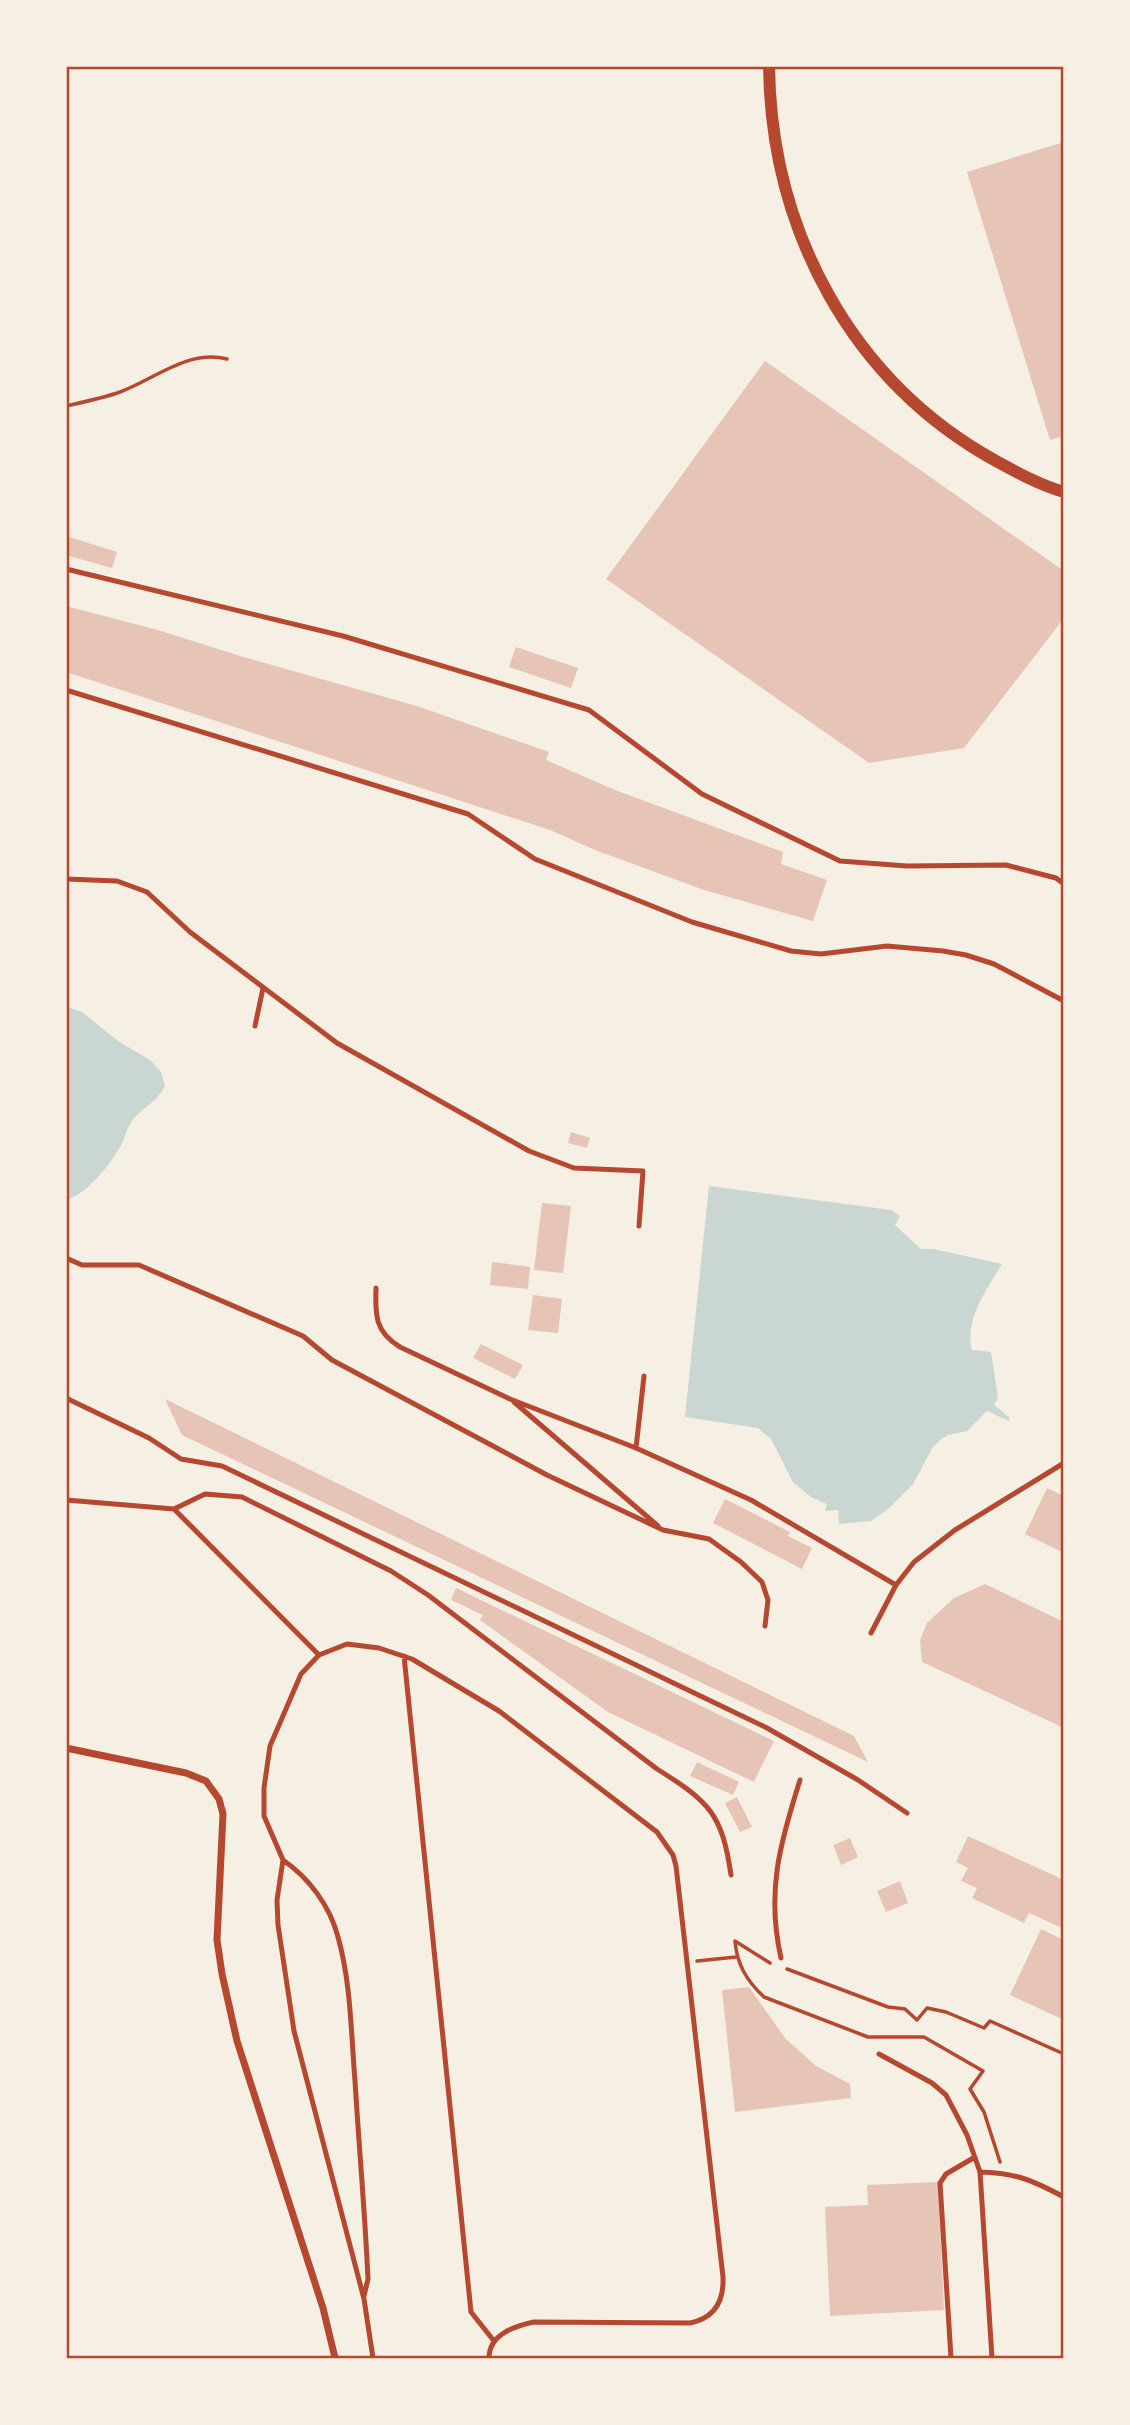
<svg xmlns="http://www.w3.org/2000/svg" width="1130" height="2425" font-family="'Varela Round',sans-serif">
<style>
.water{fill:#c9d6d2}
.building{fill:#e6c5b7}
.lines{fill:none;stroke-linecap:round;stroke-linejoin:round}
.path{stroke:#b5482f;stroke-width:3.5}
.service{stroke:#b5482f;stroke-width:5}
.minor{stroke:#b5482f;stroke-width:7}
.tertiary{stroke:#b5482f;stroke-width:12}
.neatline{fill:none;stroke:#b5482f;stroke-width:2.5}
</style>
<rect width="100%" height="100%" fill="#f6efe4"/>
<path class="water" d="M67,1007L82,1012L118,1041L150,1060L161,1072L165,1086C155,1105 143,1106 132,1121C127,1128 126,1134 123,1141C112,1163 89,1192 67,1200Z
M709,1186L891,1210L900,1216L895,1225L921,1249H933L1002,1264C987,1289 964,1320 972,1350L991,1352L998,1398L994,1405L1009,1417V1421L987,1411L967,1431L948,1435L940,1440L933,1447L913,1484L887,1510L871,1521L839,1524L838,1510L825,1511L827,1504L811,1497L793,1482L771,1439L758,1428L685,1417Z"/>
<path class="building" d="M1064,142V436L1050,440L967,172Z
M765,361L1064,571V618L964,748L869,763L606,579Z
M66,536L117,552L112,568L66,555Z
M66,606L158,630L240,656L417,706L549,752L546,760L615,790L783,852L781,864L827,880L813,921L704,890L595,850L550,830L66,672Z
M516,647L578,668L571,688L509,667Z
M571,1132L590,1138L587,1148L568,1143Z
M542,1203L571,1206L563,1273L534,1270Z
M492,1262L530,1267L528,1289L490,1285Z
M533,1295L562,1299L558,1333L528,1330Z
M481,1344L523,1365L515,1379L473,1358Z
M165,1399L854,1736L868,1762L182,1435Z
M1047,1488L1064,1496V1553L1025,1534Z
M725,1499L790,1532L788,1536L812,1548L802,1569L713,1523Z
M985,1584L1064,1622V1728L922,1662L920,1640L927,1623L954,1598Z
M456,1588L774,1741L754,1782L608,1712L480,1620L483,1615L451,1600Z
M697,1762L739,1782L733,1795L690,1776Z
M737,1797L752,1827L740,1832L725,1803Z
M968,1836L1064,1880V1929L1029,1913L1024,1923L972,1898L977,1888L961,1881L968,1868L956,1862Z
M850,1838L858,1857L841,1865L833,1845Z
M900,1881L908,1903L886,1912L877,1891Z
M1041,1929L1064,1940V2020L1010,1995Z
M749,1987L785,2038L816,2066L850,2084L851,2098L735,2112L722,1990Z
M938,2182L944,2310L830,2316L825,2207L868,2205L867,2185Z"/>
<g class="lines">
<path class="path" d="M66,406C84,402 103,398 120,392C155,379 188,349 227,359
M697,1961L736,1957
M770,1963L735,1941C737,1965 747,1981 764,1997L868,2037H924L983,2071L970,2089L984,2112L1000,2162
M787,1969L888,2007L905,2009L917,2020L927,2008L946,2012L984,2028L990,2021L1064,2054"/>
<path class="service" d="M66,569L343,636L589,710L702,794L840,861L907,866L1006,865L1056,878L1064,884
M66,690L468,814L535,859L692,922L791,951L821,954L887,946L943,951L966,955L994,964L1064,1001
M66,879L117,881L147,892L190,932L337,1043L529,1151L574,1168L643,1171L639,1226
M255,1026L263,988
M66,1258L82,1265H139L303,1336L332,1360L547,1475L663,1530L709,1539L741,1562L762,1582L768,1600L765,1626
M376,1288C375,1315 375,1332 400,1347L510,1399L636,1448L751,1500L896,1585
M66,1398L149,1438L181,1459L222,1466L767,1728L858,1780L907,1813
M514,1402L658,1526
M636,1448L644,1376
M66,1500L174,1509L205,1494L242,1497L391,1571L428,1595L657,1769C710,1802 722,1814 731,1875
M174,1509L319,1655
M871,1633L896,1585L914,1562L955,1530L1064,1463
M404,1656L471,2312L494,2341
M283,1860C309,1878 330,1906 338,1937C351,1983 351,2033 355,2081C359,2147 365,2213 368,2279L364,2296
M781,1958C766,1892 780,1843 800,1780
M879,2054L932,2083L946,2095L967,2135L980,2172L992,2358
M980,2172C1016,2173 1032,2180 1064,2197
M373,2358L364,2299L294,2031L278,1925L277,1900L283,1860L264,1816V1788L270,1746L301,1674L319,1655L347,1644L379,1648L412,1659L499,1711L657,1832L673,1855L676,1866L723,2277C724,2301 715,2318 690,2323L534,2322C515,2326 489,2334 489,2358
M951,2358L940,2183L946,2174L975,2157"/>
<path class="minor" d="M66,1748L186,1773L206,1781L219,1799L223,1814L217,1940L222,1974L237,2041L323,2308L335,2358"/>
<path class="tertiary" d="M769,66C771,230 851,381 996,461C1018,473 1040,485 1064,492"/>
</g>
<rect width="1130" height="2425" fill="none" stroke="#f6efe4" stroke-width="136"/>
<rect x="68" y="68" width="994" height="2289" class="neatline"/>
</svg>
